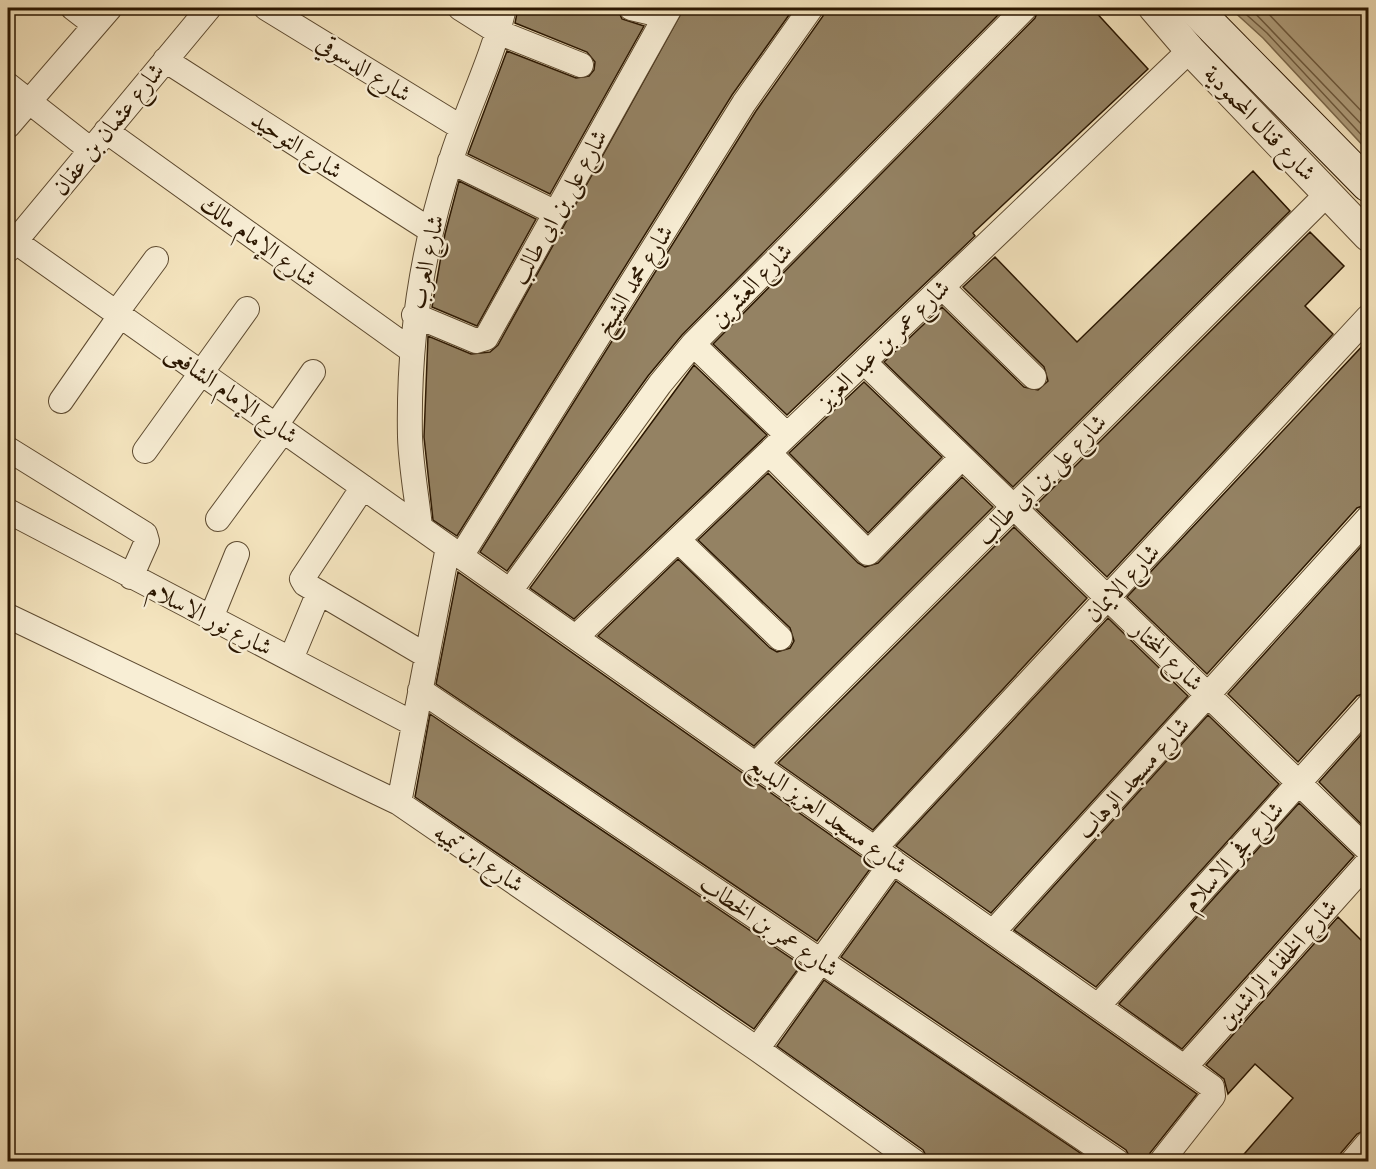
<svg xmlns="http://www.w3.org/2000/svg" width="1376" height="1169" font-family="'IM FELL English',Amiri,serif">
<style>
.water{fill:#b09f7e;stroke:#7a684c;stroke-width:1.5}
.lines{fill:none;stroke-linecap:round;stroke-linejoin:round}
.shore{stroke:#6d5a3f;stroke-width:1.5}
.building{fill:#948263;stroke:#2a1600;stroke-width:1.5}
.minor-casing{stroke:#5d4a30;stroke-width:26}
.tertiary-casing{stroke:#5d4a30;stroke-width:32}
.secondary-casing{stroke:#2a1600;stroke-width:35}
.minor{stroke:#f8eed5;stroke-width:24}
.tertiary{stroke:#f8eed5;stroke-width:30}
.secondary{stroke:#f8eed5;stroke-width:33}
.labels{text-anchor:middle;stroke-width:4.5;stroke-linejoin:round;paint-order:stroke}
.street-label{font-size:24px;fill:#2a1600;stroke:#f8eed5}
</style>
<rect width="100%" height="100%" fill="#f5e5bf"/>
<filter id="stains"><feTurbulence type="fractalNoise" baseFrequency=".00333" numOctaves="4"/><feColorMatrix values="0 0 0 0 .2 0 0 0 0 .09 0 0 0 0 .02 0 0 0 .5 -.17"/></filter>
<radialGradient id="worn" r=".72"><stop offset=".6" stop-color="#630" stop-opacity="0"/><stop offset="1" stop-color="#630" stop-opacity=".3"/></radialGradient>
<path class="water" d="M1230,8H1368V151L1263,38Z"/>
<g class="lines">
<path class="shore" d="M1239,8L1267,33L1368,142
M1250,8L1368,131
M1263,8L1368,118"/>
</g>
<path class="building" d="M518,8H617L622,19L644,26L550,194L468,154L507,51L576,78L589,76L594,70L595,62L587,52L515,23Z
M684,8H794L732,95L457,536L433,520L424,437L428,336L471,354L490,352L498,345Z
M825,8H1005L682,335L648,376L507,571L480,552L756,111L823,16Z
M1039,8H1092L1148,69L973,233L975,236L787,415L713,344L1035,18Z
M1253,171L1290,211L1013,487L884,362L942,307L1024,387L1038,390L1048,381L1044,367L963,287L995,257L1077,342Z
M459,181L536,219L477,326L432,307L445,234Z
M1310,232L1344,266L1305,306L1333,334L1107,577L1034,507Z
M1368,340V504L1357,508L1207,674L1127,597Z
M694,365L767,435L574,619L530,588Z
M864,382L942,457L868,533L789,453Z
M768,473L858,563L865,567L878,563L962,477L993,507L754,746L598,636L678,559L770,648L777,652L790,648L794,641L790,628L698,540Z
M1014,527L1087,598L873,830L778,763Z
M1368,539V692L1357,696L1298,762L1228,694Z
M458,572L873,865L817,941L436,684Z
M1108,618L1188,696L991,913L896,846Z
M430,714L801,965L754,1029L415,797Z
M1208,715L1279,784L1096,987L1014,930Z
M1368,727V831L1319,782Z
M1299,803L1354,856L1182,1049L1119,1004Z
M896,881L1197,1094L1150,1153L1147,1161H1132L1126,1150L841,957Z
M1338,917L1368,947V1129L1357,1134L1341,1153L1338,1161H1238L1293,1098L1255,1064L1228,1094L1224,1079L1206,1065Z
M824,980L1092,1161H929L923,1150L777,1046Z"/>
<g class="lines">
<g class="minor-casing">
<path id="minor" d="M73,8L95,25
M266,8L462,128
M460,8L498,32L581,65
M631,8L665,16
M165,60L430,230
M8,85L91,150
M8,126L110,8
M106,131L411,350
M450,161L556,213
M16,242L1212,1087L1213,1096L1161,1162
M8,250L209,8
M942,287L1034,377
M116,313L156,259
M414,315L476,341L486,338L670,8
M693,344L787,435
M864,362L1368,850
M61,401L120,316
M276,425L313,372
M8,449L145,534L147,541L131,577
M145,451L247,309
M769,453L868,553L962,457
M363,487L302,579L305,584L427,656
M8,511L414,724
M218,519L283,431
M420,527C417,498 411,467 410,437C408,342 421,253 450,163C466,110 492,61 504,8
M678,540L780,638
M461,556L744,103L811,8
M510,591L660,384L693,344L1025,8
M8,616L399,803L757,1049L915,1162
M211,618L237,554
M576,637L1190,50
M291,659L319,592
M420,690L1118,1162
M756,764L1327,194
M399,803L448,547
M875,848L1368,317
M993,932L1368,518
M1098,1006L1368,706
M757,1049L893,861
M1185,1067L1368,862
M1352,1162L1368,1143"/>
</g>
<g class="tertiary-casing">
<path id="tertiary" d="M1154,8L1190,50L1368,236"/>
</g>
<g class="secondary-casing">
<path id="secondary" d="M1194,8L1368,185"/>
</g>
<use href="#minor" class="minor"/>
<use href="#tertiary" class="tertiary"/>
<use href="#secondary" class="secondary"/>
</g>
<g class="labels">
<g class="street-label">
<text transform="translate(364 68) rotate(32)" y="8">شارع الدسوقي</text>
<text transform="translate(1260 123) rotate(46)" y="8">شارع قنال المحمودية</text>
<text transform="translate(108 129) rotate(-51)" y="8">شارع عثمان بن عفان</text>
<text transform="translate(297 145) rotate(33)" y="8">شارع التوحيد</text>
<text transform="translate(559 207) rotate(-61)" y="8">شارع على بن ابى طالب</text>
<text transform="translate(259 241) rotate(36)" y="8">شارع الإمام مالك</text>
<text transform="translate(426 262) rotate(-78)" y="8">شارع العرب</text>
<text transform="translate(634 280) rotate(-58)" y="8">شارع محمد الشيخ</text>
<text transform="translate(751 285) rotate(-46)" y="8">شارع العشرين</text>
<text transform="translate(883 344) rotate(-44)" y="8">شارع عمر بن عبد العزيز</text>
<text transform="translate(232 394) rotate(35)" y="8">شارع الإمام الشافعى</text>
<text transform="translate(1041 479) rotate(-45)" y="8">شارع على بن ابى طالب</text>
<text transform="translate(1122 583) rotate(-47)" y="8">شارع الايمان</text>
<text transform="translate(210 618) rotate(27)" y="8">شارع نور الاسلام</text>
<text transform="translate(1168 656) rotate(44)" y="8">شارع المختار</text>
<text transform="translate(1133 778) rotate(-48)" y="8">شارع مسجد الوهاب</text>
<text transform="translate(828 815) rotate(35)" y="8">شارع مسجد العزيز البديع</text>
<text transform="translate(1233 856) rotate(-48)" y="8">شارع فجر الاسلام</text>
<text transform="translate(479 858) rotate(34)" y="8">شارع ابن تيميه</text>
<text transform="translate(769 926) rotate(34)" y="8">شارع عمر بن الخطاب</text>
<text transform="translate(1277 964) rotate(-48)" y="8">شارع الخلفاء الراشدين</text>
</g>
</g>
<rect width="1376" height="1169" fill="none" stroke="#f5e5bf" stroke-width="30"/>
<rect x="9" y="9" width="1358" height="1151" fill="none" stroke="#2a1600" stroke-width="3"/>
<rect x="15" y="15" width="1346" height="1139" fill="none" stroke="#2a1600" stroke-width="1.5"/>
<rect width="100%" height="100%" filter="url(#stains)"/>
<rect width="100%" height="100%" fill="url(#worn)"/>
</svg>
